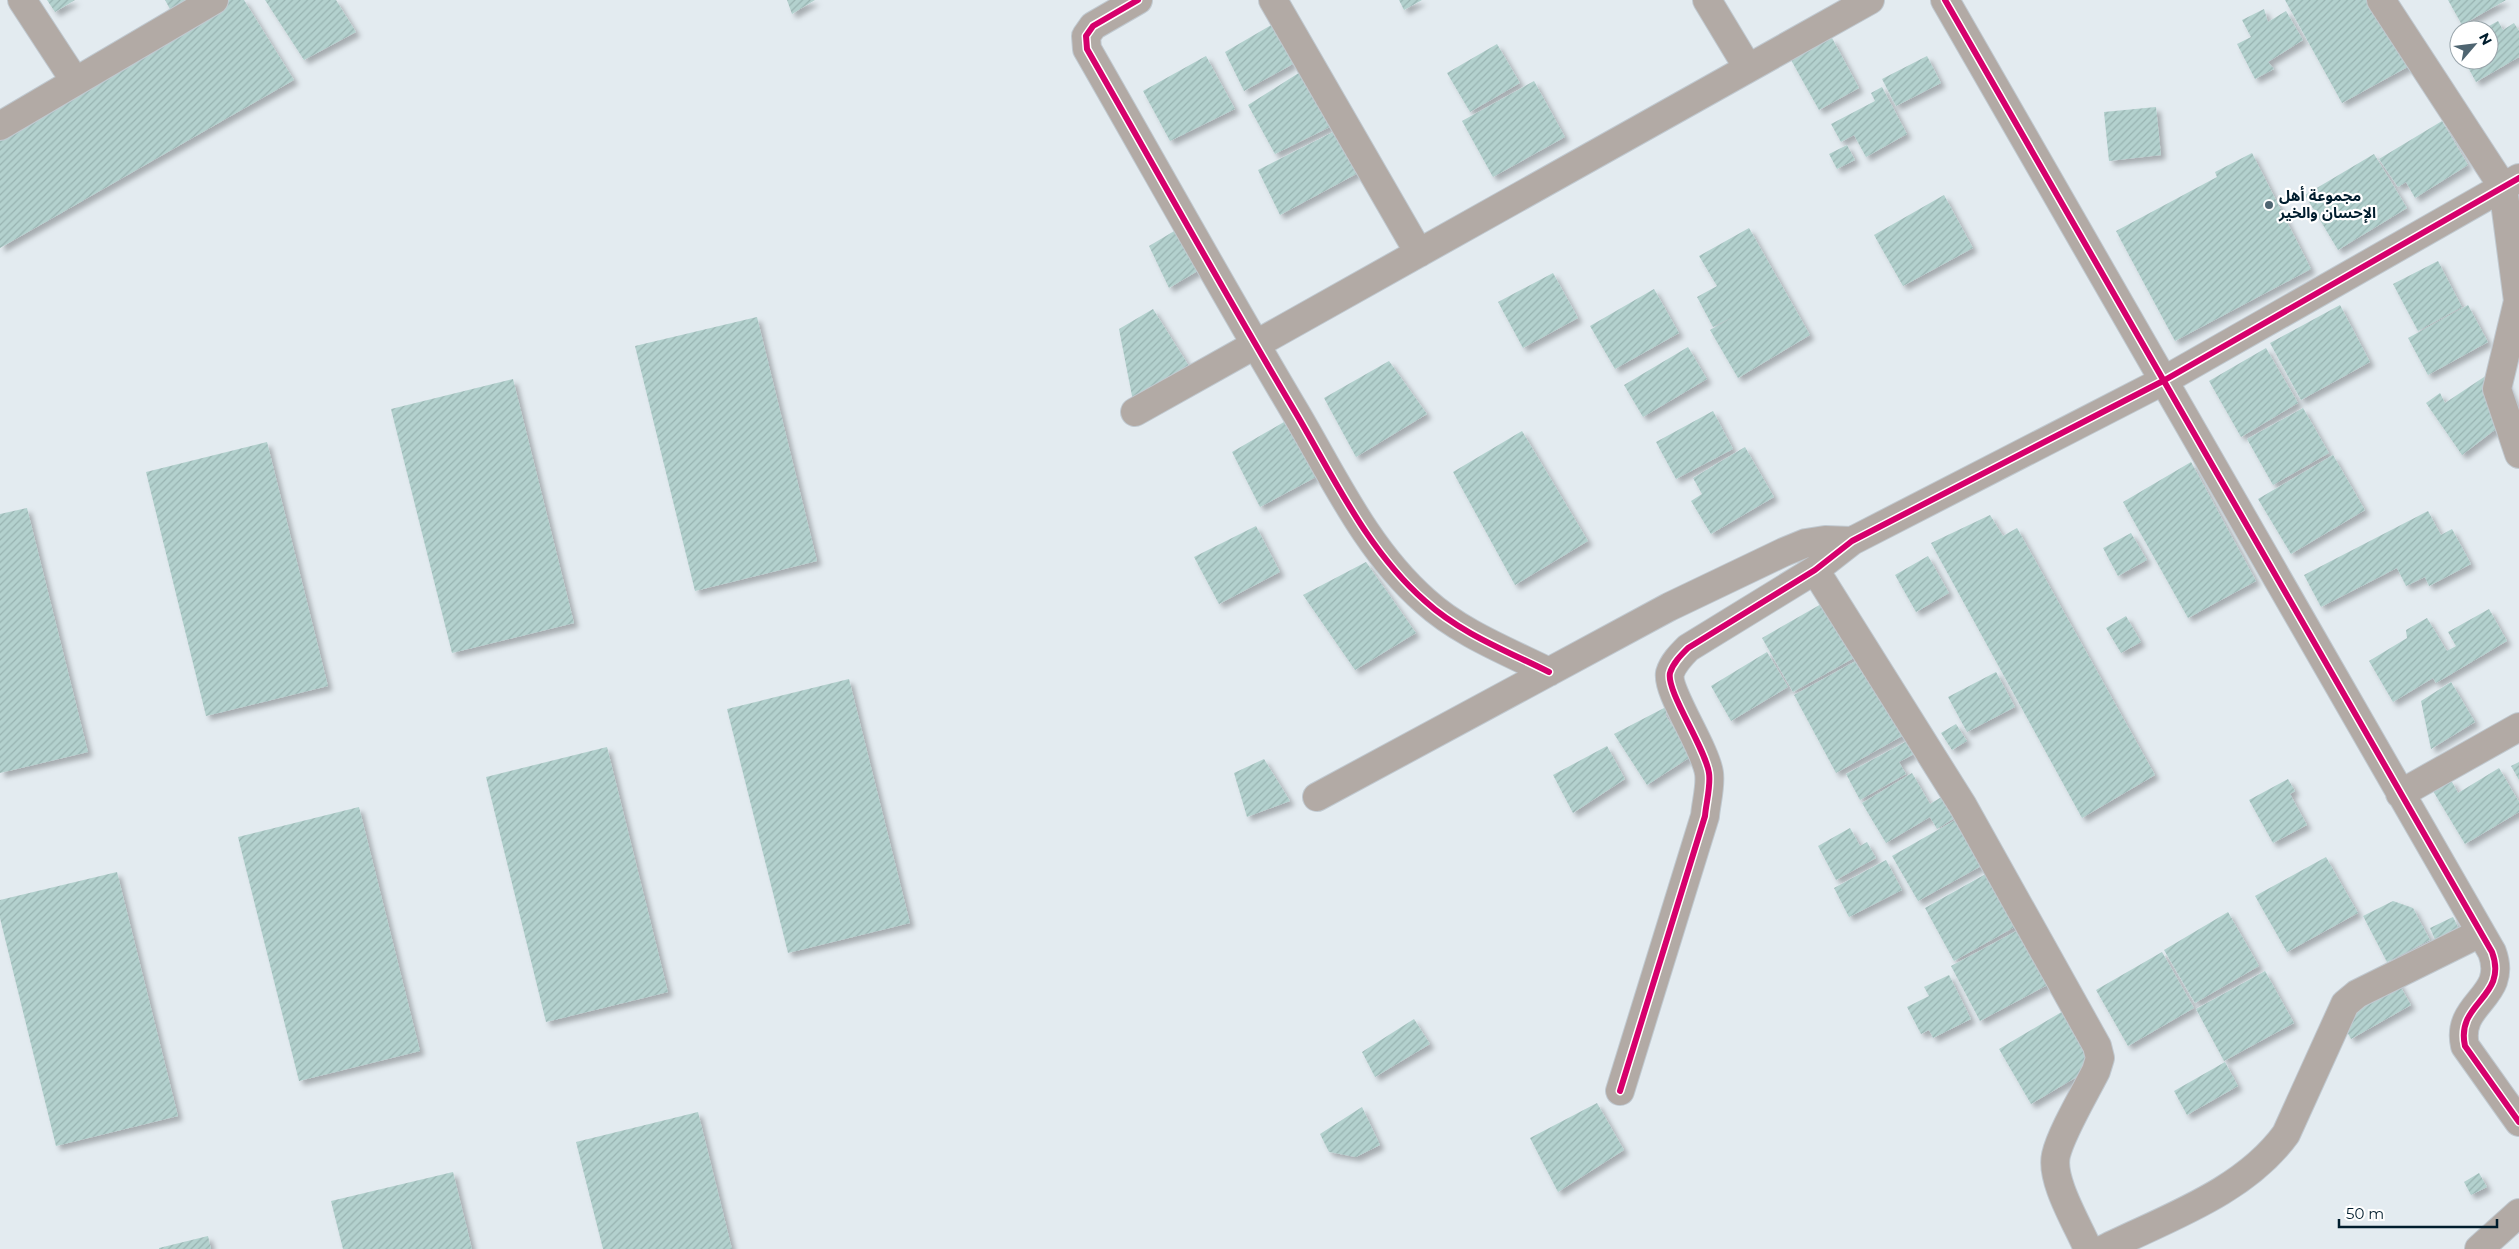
<svg xmlns="http://www.w3.org/2000/svg" width="2519" height="1249" font-family="Montserrat,'Noto Sans Arabic',sans-serif">
<style>
.building{fill:url(#building-hatch);filter:url(#shadow)}
.lines{fill:none;stroke-linecap:round;stroke-linejoin:round}
.minor-casing{stroke:#c0c9d0;stroke-width:30}
.minor{stroke:#b2aaa5;stroke-width:28}
.cycleway-casing{stroke:#fff;stroke-width:9}
.cycleway{stroke:#d6006c;stroke-width:6}
.poi-dot{fill:#4f6571;stroke:#fff;stroke-width:2}
.labels{text-anchor:middle;stroke-width:4.5;stroke-linejoin:round;paint-order:stroke}
.poi-label{font-size:15px;font-weight:bold;fill:#001d2d;stroke:#fff;text-anchor:start}
</style>
<defs>
<pattern id="building-hatch" width="6" height="6" patternUnits="userSpaceOnUse" patternTransform="scale(1.25)"><rect width="6" height="6" fill="#b3d1ce"/><path d="M-1 1l2-2M0 6l6-6M5 7l2-2" fill="none" stroke="#98b3b1"/></pattern>
<filter id="shadow"><feDropShadow dx="4.5" dy="4.5" stdDeviation="2.5" flood-color="#0004"/></filter>
</defs>
<rect width="100%" height="100%" fill="#e3ebf0"/>
<path class="building" d="M47,0H75L55,12Z
M165,0H192L171,11Z
M227,0H244L294,80L0,248V135Z
M265,0H336L356,32L304,60Z
M787,0H815L792,14Z
M1399,0H1422L1404,10Z
M2285,0H2377L2413,64L2342,103Z
M2448,0H2506L2462,25Z
M2264,9L2268,22L2286,11L2303,40L2268,62L2274,69L2255,79L2237,44L2251,37L2242,20Z
M2498,21L2503,30L2514,23L2519,31V57L2476,82L2464,60H2489V30H2482Z
M1273,24L1293,64L1244,91L1225,52Z
M1832,38L1859,88L1819,110L1791,60Z
M1497,44L1520,83L1470,112L1447,73Z
M1206,56L1235,109L1170,141L1143,91Z
M1927,56L1941,83L1896,106L1882,79Z
M1305,69L1338,123L1275,154L1248,105Z
M1534,81L1565,137L1493,177L1462,121Z
M1882,87L1907,134L1866,157L1854,135L1841,142L1831,124L1875,101L1871,93Z
M2156,107L2161,155L2109,161L2104,112Z
M2442,121L2468,165L2415,198L2406,182L2398,187L2379,159Z
M1335,131L1360,172L1280,215L1258,170Z
M1847,145L1855,160L1837,169L1829,154Z
M2252,153L2311,269L2175,341L2116,231L2217,177L2215,172Z
M2374,154L2407,208L2338,250L2305,195Z
M1944,195L1973,248L1903,286L1874,235Z
M1749,228L1810,335L1738,378L1710,330L1735,316L1713,327L1697,297L1717,286L1699,256Z
M1176,230L1201,269L1169,288L1149,246Z
M2438,261L2462,307L2418,331L2393,284Z
M1553,273L1578,318L1523,348L1498,302Z
M1654,289L1679,333L1615,369L1590,326Z
M2340,305L2370,362L2301,400L2270,343Z
M2468,305L2488,342L2428,375L2408,338Z
M1153,309L1189,366L1133,401L1119,329Z
M757,317L817,561L695,591L635,346Z
M1688,347L1707,379L1643,417L1624,385Z
M2266,348L2298,403L2241,437L2209,381Z
M1389,361L1427,414L1356,457L1324,398Z
M2499,367L2519,410V417L2492,432L2462,455L2426,403L2440,393L2445,403Z
M513,379L574,623L452,653L391,409Z
M2303,408L2329,453L2273,485L2247,439Z
M1713,411L1733,449L1676,479L1656,442Z
M1284,422L1316,477L1260,507L1232,452Z
M1522,431L1588,541L1515,585L1453,472Z
M267,442L328,686L206,716L146,472Z
M1745,447L1774,497L1711,534L1691,501L1702,494L1693,478Z
M2333,455L2365,510L2291,554L2258,499Z
M2191,462L2256,581L2188,618L2123,502Z
M27,508L88,752L0,773V514Z
M2428,511L2441,535L2452,529L2471,564L2429,586L2425,577L2406,586L2397,568L2321,607L2304,575Z
M1990,515L2003,536L2017,528L2155,775L2082,818L1931,543Z
M1256,526L1280,572L1219,604L1194,557Z
M2131,533L2147,560L2118,576L2103,548Z
M1928,556L1949,593L1916,612L1895,575Z
M1366,562L1416,633L1355,670L1303,595Z
M1830,599L1861,654L1793,692L1762,638Z
M2489,609L2507,641L2436,683L2433,678L2393,702L2369,661L2407,638L2406,630L2427,618L2447,651L2456,646L2448,632Z
M2126,616L2141,642L2121,653L2106,628Z
M1767,652L1788,687L1731,721L1711,686Z
M1861,658L1904,735L1836,773L1794,695Z
M1996,672L2015,707L1967,732L1948,697Z
M849,679L910,923L788,953L727,709Z
M2451,682L2475,722L2431,749L2421,701Z
M1666,707V716L1692,756L1647,785L1614,734Z
M1956,724L1967,741L1952,750L1941,733Z
M1907,741L1914,754L1899,762L1906,774L1860,800L1846,774Z
M1607,746L1625,779L1573,813L1553,775Z
M607,747L668,992L546,1022L486,777Z
M1264,759L1290,801L1247,817L1234,773Z
M2519,762V780L2511,766Z
M2499,768L2519,802V812L2465,844L2433,791L2451,780L2458,793Z
M1912,773L1930,804L1948,793L1961,814L1937,829L1930,817L1886,843L1862,803Z
M2288,779L2295,791L2290,794L2307,825L2273,843L2249,800Z
M359,807L420,1051L299,1081L238,837Z
M1957,819L1983,865L1918,901L1892,856Z
M1850,828L1860,846L1867,842L1876,858L1836,880L1818,846Z
M2326,857L2358,913L2287,952L2255,896Z
M1886,860L1902,890L1849,917L1834,888Z
M1991,871L2020,924L1954,961L1925,908Z
M117,872L178,1116L56,1146L0,918V900Z
M2393,901L2413,908L2430,940L2387,962L2363,916Z
M2228,912L2259,966L2195,1003L2164,950Z
M2453,917L2460,931L2436,942L2430,928Z
M2022,928L2051,983L1980,1021L1951,966Z
M2162,952L2194,1008L2128,1046L2096,990Z
M2390,968L2411,1005L2351,1039L2331,1002Z
M2265,971L2294,1023L2224,1061L2196,1009Z
M1949,975L1971,1019L1933,1038L1929,1030L1921,1034L1907,1007L1929,996L1924,987Z
M2065,1010L2097,1065L2031,1104L1999,1049Z
M1414,1019L1430,1044L1375,1077L1362,1052Z
M2225,1062L2238,1086L2187,1115L2174,1091Z
M1597,1103L1624,1150L1558,1192L1530,1138Z
M1362,1107L1380,1145L1356,1157L1329,1152L1320,1134Z
M698,1112L732,1249H603L576,1142Z
M453,1172L472,1249H343L331,1201Z
M2479,1173L2487,1187L2471,1195L2464,1182Z
M208,1236L211,1249H159V1248Z"/>
<g class="lines">
<g class="minor-casing">
<path id="minor" d="M22,0L75,81
M1138,0L1093,26L1086,36L1087,49C1157,171 1225,294 1297,415C1335,480 1368,551 1425,601C1460,633 1507,651 1549,672
M1273,0L1419,253
M1707,0L1748,68
M1945,0L2492,952C2509,998 2455,1002 2465,1046L2519,1122
M2381,0L2503,187L2518,301L2497,389L2519,454
M0,126L214,0
M1135,412L1870,0
M1815,570L1963,806L2097,1046L2100,1058L2096,1071C2085,1093 2061,1133 2056,1155C2050,1180 2078,1225 2088,1249
M2400,794L2519,727
M1317,797L1669,607L1784,552L1806,543L1825,540L1852,541
M1620,1091L1705,816C1706,803 1711,786 1709,773C1705,747 1666,691 1670,673C1673,663 1681,655 1688,648L1815,570L1852,541L2163,381L2519,178
M2104,1249C2167,1218 2244,1192 2286,1134L2345,1004L2357,994L2480,933
M2479,1249L2519,1213"/>
</g>
<use href="#minor" class="minor"/>
<g class="cycleway-casing">
<path id="cycleway" d="M1138,0L1093,26L1086,36L1087,49C1157,171 1225,294 1297,415C1335,480 1368,551 1425,601C1460,633 1507,651 1549,672
M1945,0L2492,952C2509,998 2455,1002 2465,1046L2519,1122
M1620,1091L1705,816C1706,803 1711,786 1709,773C1705,747 1666,691 1670,673C1673,663 1681,655 1688,648L1815,570L1852,541L2163,381L2519,178"/>
</g>
<use href="#cycleway" class="cycleway"/>
</g>
<circle class="poi-dot" cx="2269" cy="205" r="5"/>
<g class="labels">
<g class="poi-label">
<text x="2279" y="201">مجموعة أهل<tspan x="2279" dy="17">الإحسان والخير</tspan></text>
</g>
</g>
<g transform="translate(2474 45) rotate(62)"><circle r="24" fill="#ffffff" stroke="#99a5ab"/>
<path d="M0-4L9 19L0 12L-9 19Z" fill="#4f6571"/>
<text y="-8" font-size="14" font-weight="bold" text-anchor="middle" fill="#001d2d">N</text>
</g>
<path d="M2339 1219v8h158v-8" fill="none" stroke="#001d2d" stroke-width="2.5"/>
<text x="2346" y="1219" font-size="15" fill="#001d2d" stroke="#ffffff" stroke-width="4" paint-order="stroke">50 m</text>
</svg>
